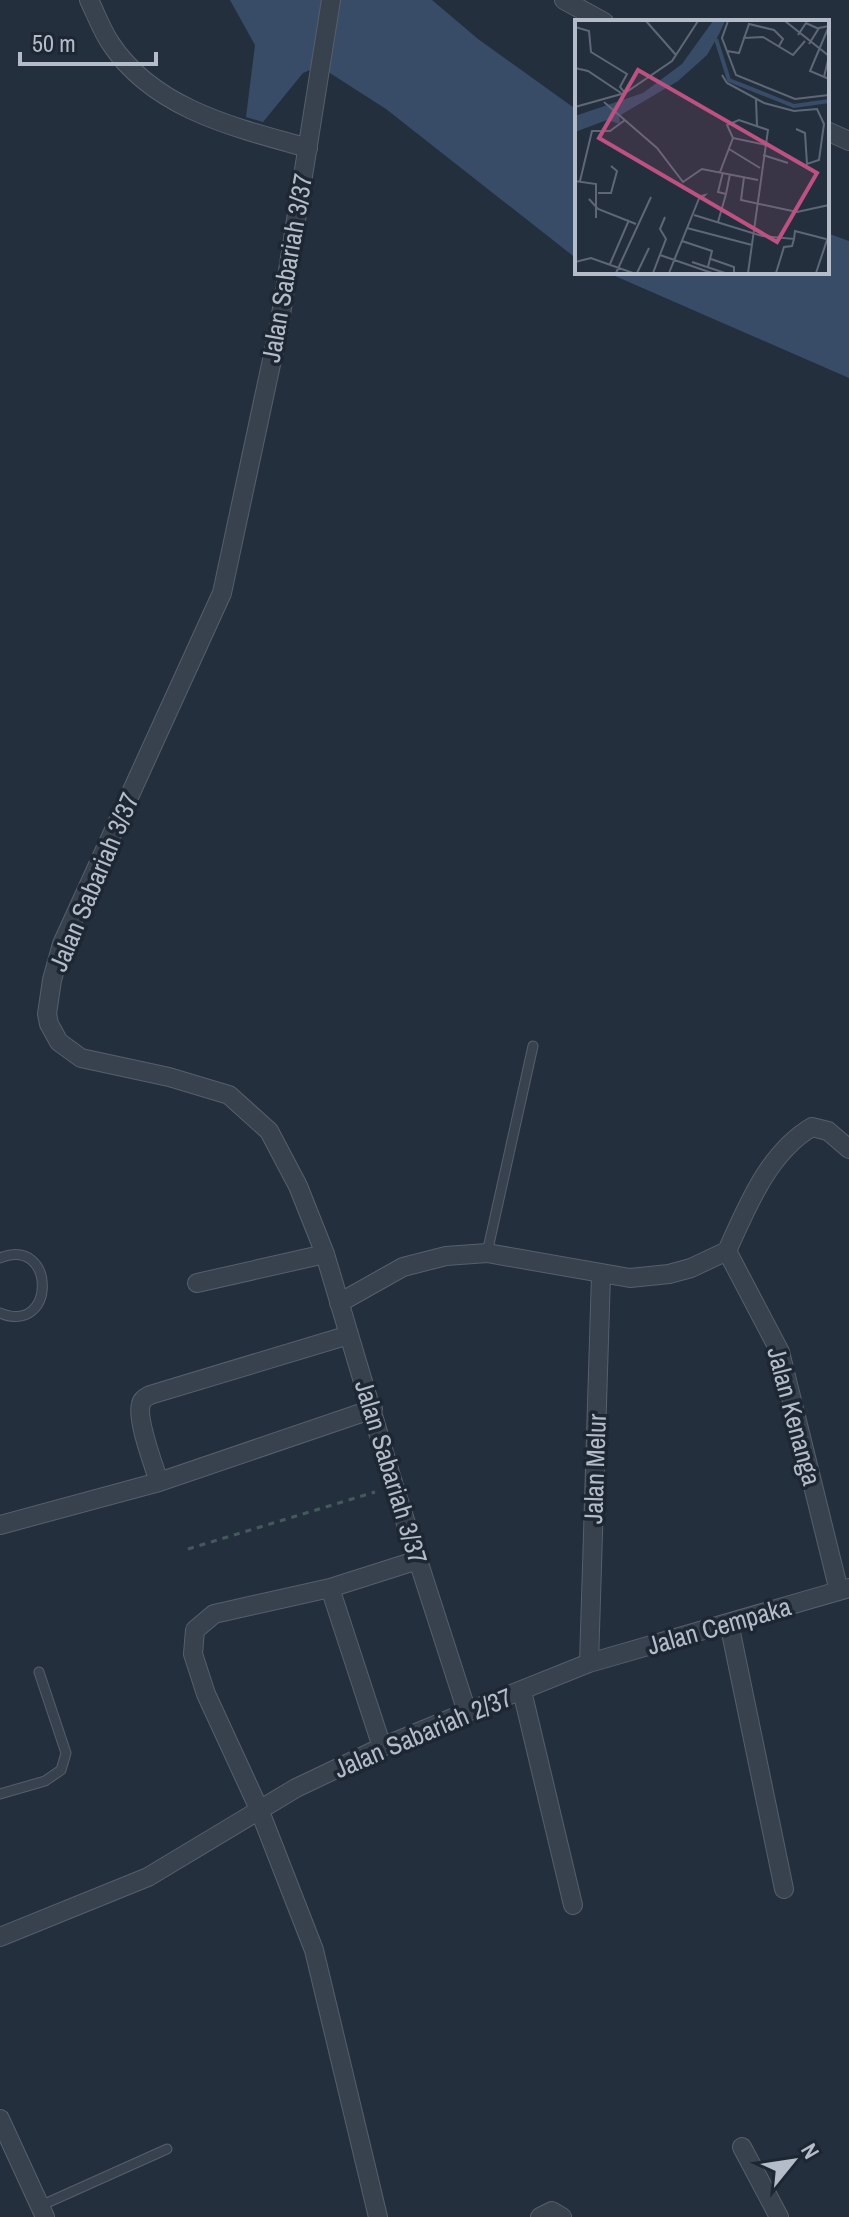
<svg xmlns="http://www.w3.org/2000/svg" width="849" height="2217" font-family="'Archivo Narrow',sans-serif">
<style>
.water{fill:#394c67}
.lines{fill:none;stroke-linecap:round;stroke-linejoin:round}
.service-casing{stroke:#565f6c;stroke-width:11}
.minor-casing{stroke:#565f6c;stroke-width:20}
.path{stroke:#44595c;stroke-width:3;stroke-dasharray:6 6;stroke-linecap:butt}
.service{stroke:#38414e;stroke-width:9}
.minor{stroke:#38414e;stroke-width:18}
.labels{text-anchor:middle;stroke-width:7;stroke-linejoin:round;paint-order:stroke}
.street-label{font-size:26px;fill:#b4bcc9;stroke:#1d2633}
.inset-river{fill:none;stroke:#394c67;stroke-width:4}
.inset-road{fill:none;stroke:#5e6776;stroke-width:2}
.view{fill:#bd5182;fill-opacity:0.15;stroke:#bd5182;stroke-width:4}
.inset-edge{fill:none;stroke:#b4bcc9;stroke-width:4}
</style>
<rect width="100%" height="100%" fill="#242f3e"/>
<path class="water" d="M230,0H432L478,39L577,110V259L386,109L319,66L303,73L263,122L246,117L255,45Z
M827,233L849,241V378L606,272H827Z"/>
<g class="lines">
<g class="service-casing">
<path id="service" d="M487,1253L533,1046
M0,1258C56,1235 57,1336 0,1313
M0,1794L45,1781L61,1770L66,1753L39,1672
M40,2206L167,2149"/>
</g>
<g class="minor-casing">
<path id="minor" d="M89,0C96,14 102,31 111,44C155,110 237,128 308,148
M331,0L279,327L222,593L62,944L52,980L47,1014L49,1024L59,1042L81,1058L169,1077L229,1095L269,1131L298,1186L325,1254L394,1486L467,1712
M564,0L604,22
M827,131L849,141
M727,1251L780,1352L839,1591
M727,1251C747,1207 768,1153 812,1127L828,1131L849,1149
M197,1283L325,1254
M339,1303L403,1267L446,1256L487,1253L630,1278L669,1274L691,1268L727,1251
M349,1335L150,1395C145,1398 142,1399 141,1404C136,1419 154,1466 159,1482L373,1409
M0,1525L159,1482
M330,1588L382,1747
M729,1623L784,1889
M589,1663L601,1275
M522,1691L573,1905
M0,1937L148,1877L296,1788L382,1747L467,1712L589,1663L849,1588
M0,2119L45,2217
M742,2147L779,2217
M378,2217L314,1950L259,1809L206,1694L193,1654L195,1630L214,1614L330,1588L418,1560
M540,2217L552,2211L562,2217"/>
</g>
<path class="path" d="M188,1549L375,1492"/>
<use href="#service" class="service"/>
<use href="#minor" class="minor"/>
</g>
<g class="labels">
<g class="street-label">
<text transform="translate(287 268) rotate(-80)" y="9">Jalan Sabariah 3/37</text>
<text transform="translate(94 882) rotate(-67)" y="9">Jalan Sabariah 3/37</text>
<text transform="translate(794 1416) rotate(75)" y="9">Jalan Kenanga</text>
<text transform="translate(595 1469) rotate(-88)" y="9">Jalan Melur</text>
<text transform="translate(391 1472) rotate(73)" y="9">Jalan Sabariah 3/37</text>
<text transform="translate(719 1626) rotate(-16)" y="9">Jalan Cempaka</text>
<text transform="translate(423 1733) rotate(-23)" y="9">Jalan Sabariah 2/37</text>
</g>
</g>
<g transform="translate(575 20)">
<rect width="254" height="254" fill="#242f3e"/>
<path d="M138,1H150L144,14L132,35L103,61L44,96L45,104L32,100L0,112V96L68,73L107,44Z" fill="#394c67"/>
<path class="inset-river" d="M141,19L154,60L219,86L254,81"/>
<path class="inset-road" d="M71,1L101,35M153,1L147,18L161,55L220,79L254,75M210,1L254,36L249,57M254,6L235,51L254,59M0,7L14,11L16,32L52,54L45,67L50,73M223,15L231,3L244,9M168,18L188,17L218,35L230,21M234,24L244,8L254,6M152,31L164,33L174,4L199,10L208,19L204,26M0,48L13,51L46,73M147,55L152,63L189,83L219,91L242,89L249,104L244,140L232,144L230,113L221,109M181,79L182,106M29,82L82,128L108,162L127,149L183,160M0,87L50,73L97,41L123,1M158,118L152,105L164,100L193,110L173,253M158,118L191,125M154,129L185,148M188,135L213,143M145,152L158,118M148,152L143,172L151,174L155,154M169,157L166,180L222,192L254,185M0,161L21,164V198M5,161L17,111H35L50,100M23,173H36L42,151L36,146M14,179L23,189L61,204M119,195L187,216L219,219L220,211L251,219M143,202L151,174M112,208L177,225M107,221L137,231L133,247M85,235L137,253M136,239L159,247V253M0,242L16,238L58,253M117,242L150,253M35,244L54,200M41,253L76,177M62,253L74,228M78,253L91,219L85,209L90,197M94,253L125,176L130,175L126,179M201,253L209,227L217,226L219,219M241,253L254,214"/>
<path class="view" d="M63,50L242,153L202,222L24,118Z"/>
<rect width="254" height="254" class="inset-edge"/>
</g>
<g transform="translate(793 2161) rotate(60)" stroke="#1d2633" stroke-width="6" paint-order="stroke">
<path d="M0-6L14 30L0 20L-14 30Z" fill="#b4bcc9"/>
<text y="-12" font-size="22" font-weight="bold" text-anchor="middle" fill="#b4bcc9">N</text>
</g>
<path d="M20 52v12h136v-12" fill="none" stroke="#b4bcc9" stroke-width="4"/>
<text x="32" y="52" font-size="24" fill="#b4bcc9" stroke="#1d2633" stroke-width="6" paint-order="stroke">50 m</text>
</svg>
